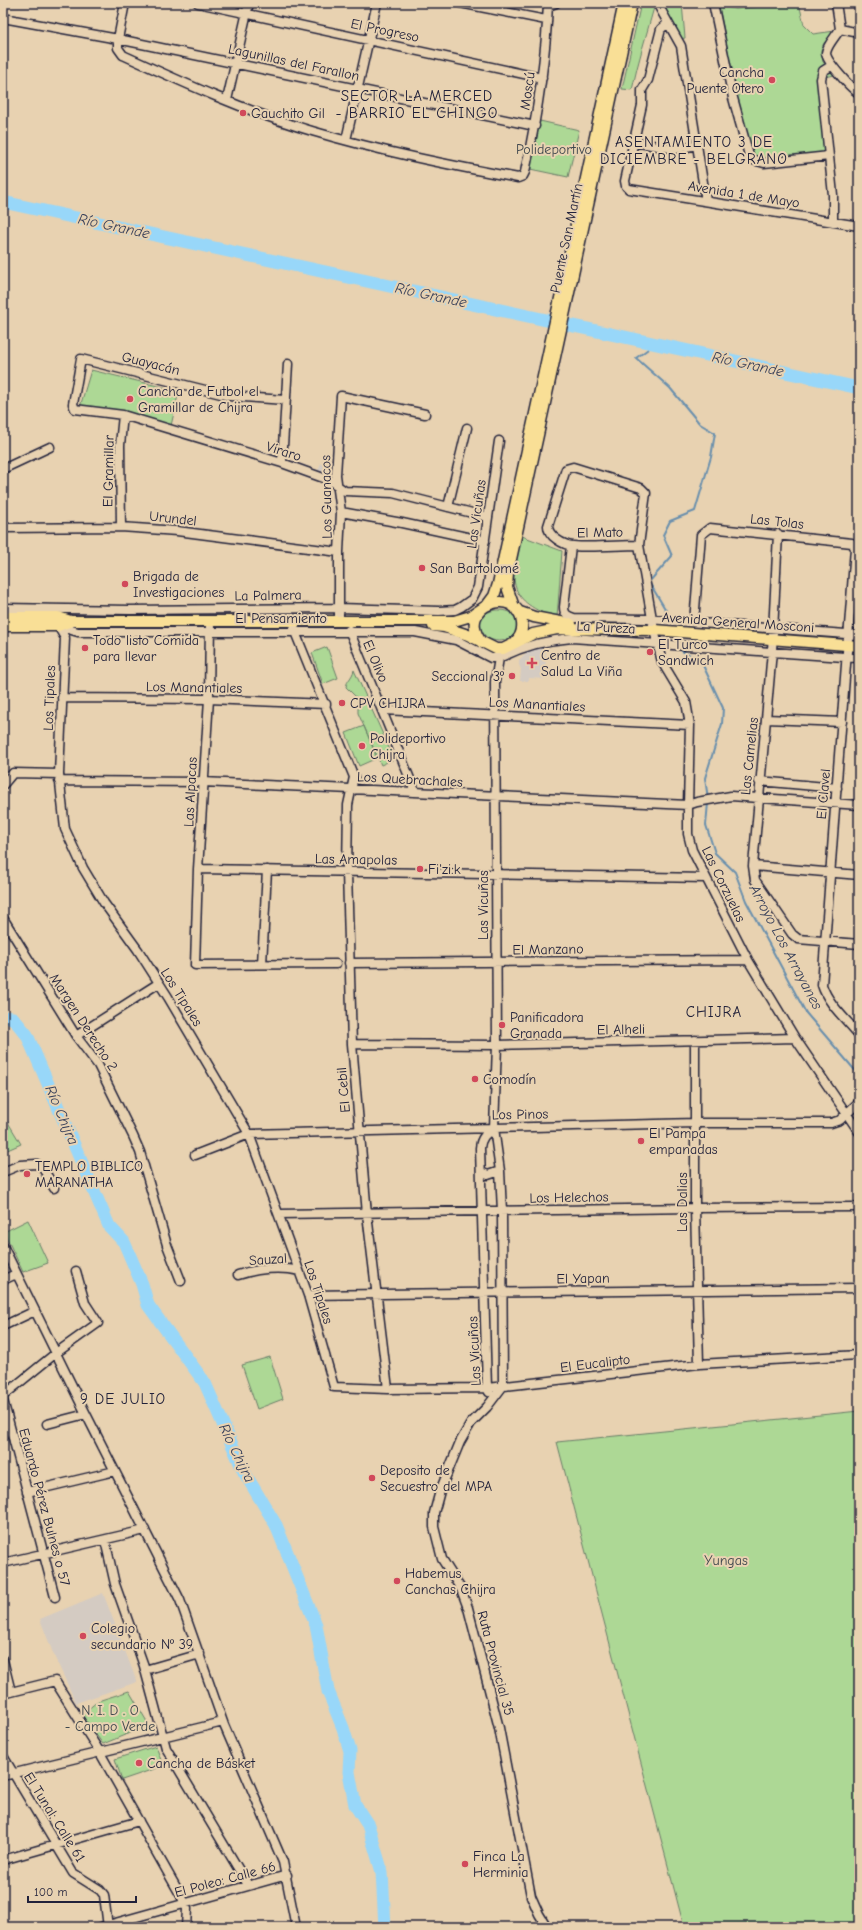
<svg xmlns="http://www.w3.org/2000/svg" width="862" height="1930" font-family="'Comic Neue',sans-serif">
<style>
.built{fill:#d4cbc2}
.green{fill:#add895;stroke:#687d68}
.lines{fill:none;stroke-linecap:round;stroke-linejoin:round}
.stream{stroke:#698fad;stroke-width:2}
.river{stroke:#98d7f9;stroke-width:13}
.minor-casing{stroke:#22223b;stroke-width:11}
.major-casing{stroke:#22223b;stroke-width:13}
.minor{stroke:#e8d2b1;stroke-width:8}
.major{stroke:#f9df96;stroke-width:10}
.poi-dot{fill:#d1495b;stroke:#e8d2b1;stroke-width:1.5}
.labels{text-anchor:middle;stroke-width:4;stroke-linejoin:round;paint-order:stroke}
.street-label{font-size:14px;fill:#22223b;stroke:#e8d2b1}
.poi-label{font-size:14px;fill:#22223b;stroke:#e8d2b1;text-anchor:start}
.park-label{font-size:14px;fill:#3e464d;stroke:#e8d2b1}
.neighbourhood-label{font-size:15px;letter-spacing:1px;fill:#22223b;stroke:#e8d2b1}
.water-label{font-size:15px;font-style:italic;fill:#343d58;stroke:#e8d2b1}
</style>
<rect width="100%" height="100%" fill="#e8d2b1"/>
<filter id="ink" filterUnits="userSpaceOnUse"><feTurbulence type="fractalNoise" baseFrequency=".025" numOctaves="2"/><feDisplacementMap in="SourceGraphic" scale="8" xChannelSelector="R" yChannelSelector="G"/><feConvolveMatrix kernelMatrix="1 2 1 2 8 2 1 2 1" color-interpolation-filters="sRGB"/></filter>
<g filter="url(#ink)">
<path class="built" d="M321,463L334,467L330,477L317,473Z
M538,648H546L545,679L529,678V681H520L521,669L519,665V660L528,651Z
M103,1593L137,1682L76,1703L53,1653L40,1619Z"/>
<path class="green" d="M641,3L655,4C647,33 638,61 632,90L622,89Z
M662,3H682L685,38L680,39Z
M787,3H799L804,25L813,34L835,31L824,43L821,50L823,62L835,75L825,77L831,139L832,159L760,163L752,155L737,97L719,6L736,9Z
M540,121L579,130L568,177L530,169Z
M91,370L179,391L170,430L80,407Z
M522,536L562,551L557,618C508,602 508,581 522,536Z
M495,610C501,610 508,610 513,614C521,621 519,633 510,638C486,651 463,617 495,610Z
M327,647L338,678L323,684L312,653Z
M354,670L394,759L381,765L358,713V699L346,687C347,680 352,678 354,670Z
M364,726L377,758L359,766L346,733Z
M3,1114L21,1144L3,1152Z
M28,1220L48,1263L23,1272L4,1232Z
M270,1357L283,1399L257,1409L242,1365Z
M859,1411V1927H684L557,1442Z
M129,1691L149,1725L103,1744L81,1715L98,1701Z
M156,1746L163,1766L122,1780L115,1759Z"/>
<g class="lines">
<path class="stream" d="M655,344L636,358L670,388L700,424L715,433L711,457L695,511L670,521L663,535L672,556L649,582L667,612
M682,651L701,661L723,708L722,724L705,778L708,799
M708,803L706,825L715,853L735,872L746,901L806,1013L859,1075"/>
<path class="river" d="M3,202L859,388
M3,1017L13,1018L27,1035L109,1226L124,1242L142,1284L148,1305L205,1383L244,1472L276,1525L316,1625L328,1691L343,1728L350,1751L349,1772L355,1805L368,1825L382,1872L385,1927"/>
<g class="minor-casing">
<path id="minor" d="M125,3L118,39L535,126
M198,3L542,78
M460,3L546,20
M657,3L681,46L706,201
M713,3L733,98L750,159L764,163L829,156
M836,3L840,29
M548,6L556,3
M3,18L118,39V48L123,55C184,83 247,112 312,131C379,151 449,165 518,178L523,176L525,172C537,116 546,60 548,3
M668,23L661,29L648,80L642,90V105L625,181L626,186L629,189L859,226
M840,29C836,36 827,45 826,53C826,61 852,90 859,93
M840,29L859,33
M831,66L823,71L821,79L833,195V222
M227,100L249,3
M346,140L377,3
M633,142L676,149L697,145
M285,400L229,396L81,359L73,404L75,409L123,415L282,463L329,480L345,491L393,493L488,517
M282,463L288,364
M3,469L50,447
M448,507L467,428
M341,512L402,523L485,541
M121,527L120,445L123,415
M3,528L121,527L177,531L339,552
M778,534L772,651L753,866L755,880L792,934L798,939L859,944
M639,545C618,545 594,548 573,546C563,545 548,536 548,526L566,469L573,467L641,488L646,493L639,545L654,630L662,662L686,702L690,725L688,805V834L692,850L748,960L795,1038L859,1132
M571,546L564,607C564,614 567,616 574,618L648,619L859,635
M3,608L130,610L339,608L439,611L455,610L461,607L472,599L478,587L499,441
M294,620L295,632L354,777L348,805L347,872L352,1044L367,1214L388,1389
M58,621V626L65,638L59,774L65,829L83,868L104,903L138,950L168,997L249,1134L308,1295L334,1387L388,1389L487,1388L699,1364L859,1355
M210,621L209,699L198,869L195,965L336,964
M339,621V552L341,512L336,475L341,396L425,414
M694,622L701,535L710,528L852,543L855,548C844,694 832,839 822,985C828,1004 846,1019 859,1035
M58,626L78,632H415L456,640L491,658H499
M349,630L415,791
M503,649L499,658L495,682L497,1045L494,1128L500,1171L502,1211L503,1386L487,1407L471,1423L460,1442L440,1491L434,1513V1527L442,1559L461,1589L468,1608L499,1728L531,1896L539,1914L547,1927
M499,658C523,646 545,640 572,638L859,658
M62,698L209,699L326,704
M383,710L690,725
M766,719L842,722
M59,781L203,782L688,805L697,802L731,796L859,805
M759,781L837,788
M3,785L13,773L59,774
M753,866L859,875
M198,869L706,878
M3,918L76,1036L98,1065L133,1136L140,1152L167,1245L181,1281
M349,963L748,960
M262,964L267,870
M76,1036L159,983
M695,1040V1208L699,1364
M352,1044L497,1045L795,1038
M195,1155L249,1134L696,1123H831L840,1120L859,1102
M3,1172L20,1165L37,1164L43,1168L54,1188
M481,1172L488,1175L500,1171
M279,1214L695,1208L859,1207
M3,1246L86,1414L180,1600L224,1725L283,1862L296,1927
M238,1275C255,1269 281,1266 299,1271
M3,1280L16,1274
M308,1295L859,1288
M3,1326L35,1311
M489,1392L487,1388L480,1148C481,1137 486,1134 494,1128
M3,1396L56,1353L98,1323L85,1303L76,1271
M3,1400L55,1597
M47,1424L86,1414
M27,1492L115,1471
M105,1540L115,1584L144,1666L166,1748L248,1885
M3,1563L145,1530
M3,1660L11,1692
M145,1670L200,1654
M3,1694L55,1681L99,1751L185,1903L187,1909L186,1927
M3,1756L73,1873L100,1890L104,1895L108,1927
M3,1776L223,1722
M3,1860L139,1821
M101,1927L287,1875"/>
</g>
<g class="major-casing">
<path id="major" d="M488,604L494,596L498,584L624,3
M514,607L507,587L508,573L632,3
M517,611L534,617L571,624
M3,617H58L71,621H454L471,616L483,608
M3,626H58L71,621
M433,626L444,627L468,635L496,649H503L533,634L557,629L654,630L859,646
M482,643C453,605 519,584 522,623C523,631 520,638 514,643"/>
</g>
<use href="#minor" class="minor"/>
<use href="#major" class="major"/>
</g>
</g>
<g class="poi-dot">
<circle cx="772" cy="80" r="4"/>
<circle cx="243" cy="113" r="4"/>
<circle cx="130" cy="399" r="4"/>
<circle cx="422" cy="568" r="4"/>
<circle cx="125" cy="584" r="4"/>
<circle cx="85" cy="648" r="4"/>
<circle cx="650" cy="652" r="4"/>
<path d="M530 657h4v4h4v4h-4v4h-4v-4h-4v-4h4z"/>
<circle cx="512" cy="676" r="4"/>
<circle cx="342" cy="703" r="4"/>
<circle cx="362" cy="746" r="4"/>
<circle cx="420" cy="869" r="4"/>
<circle cx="502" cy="1025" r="4"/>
<circle cx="475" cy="1079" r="4"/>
<circle cx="641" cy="1141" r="4"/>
<circle cx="27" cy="1174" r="4"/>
<circle cx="372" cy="1478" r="4"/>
<circle cx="397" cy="1581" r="4"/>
<circle cx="83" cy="1636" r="4"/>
<circle cx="139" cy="1763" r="4"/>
<circle cx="465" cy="1864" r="4"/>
</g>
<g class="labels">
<g class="street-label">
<text transform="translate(385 30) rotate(12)" y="5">El Progreso</text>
<text transform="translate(294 62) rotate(12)" y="5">Lagunillas del Farallon</text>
<text transform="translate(527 91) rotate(-82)" y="5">Moscú</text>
<text transform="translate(744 194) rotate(9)" y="5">Avenida 1 de Mayo</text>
<text transform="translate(566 238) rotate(-78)" y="5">Puente San Martín</text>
<text transform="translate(151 363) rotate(14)" y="5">Guayacán</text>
<text transform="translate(284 451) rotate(18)" y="5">Viraro</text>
<text transform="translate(108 471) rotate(-89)" y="5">El Gramillar</text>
<text transform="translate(326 497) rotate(-91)" y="5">Los Guanacos</text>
<text transform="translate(476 514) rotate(-82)" y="5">Las Vicuñas</text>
<text transform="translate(173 518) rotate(6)" y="5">Urundel</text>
<text transform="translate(777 521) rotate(6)" y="5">Las Tolas</text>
<text transform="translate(600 532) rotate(-1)" y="5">El Mato</text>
<text transform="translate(268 595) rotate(-1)" y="5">La Palmera</text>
<text x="281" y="623">El Pensamiento</text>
<text transform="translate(738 622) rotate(4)" y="5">Avenida General Mosconi</text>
<text transform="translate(606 627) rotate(3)" y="5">La Pureza</text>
<text transform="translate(376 661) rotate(67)" y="5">El Olivo</text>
<text transform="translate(194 687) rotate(1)" y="5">Los Manantiales</text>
<text transform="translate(49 698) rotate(-88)" y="5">Los Tipales</text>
<text transform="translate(537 704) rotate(3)" y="5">Los Manantiales</text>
<text transform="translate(749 756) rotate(-84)" y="5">Las Camelias</text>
<text transform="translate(410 779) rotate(3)" y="5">Los Quebrachales</text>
<text transform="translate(190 792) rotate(-87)" y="5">Las Alpacas</text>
<text transform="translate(823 794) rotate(-85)" y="5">El Clavel</text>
<text transform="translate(356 859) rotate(1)" y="5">Las Amapolas</text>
<text transform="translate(724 884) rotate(64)" y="5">Las Corzuelas</text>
<text transform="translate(483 905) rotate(-90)" y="5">Las Vicuñas</text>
<text transform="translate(548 949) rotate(-1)" y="5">El Manzano</text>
<text transform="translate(182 997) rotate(58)" y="5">Los Tipales</text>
<text transform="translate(84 1022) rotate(57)" y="5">Margen Derecho 2</text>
<text transform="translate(621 1029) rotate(-1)" y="5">El Alheli</text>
<text transform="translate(343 1090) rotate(-95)" y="5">El Cebil</text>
<text transform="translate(520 1114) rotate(-1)" y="5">Los Pinos</text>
<text transform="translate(569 1197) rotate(-1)" y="5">Los Helechos</text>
<text transform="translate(682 1202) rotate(-90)" y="5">Las Dalias</text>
<text transform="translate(268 1259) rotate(-4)" y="5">Sauzal</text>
<text transform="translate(583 1278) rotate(-1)" y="5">El Yapan</text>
<text transform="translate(319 1292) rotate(72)" y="5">Los Tipales</text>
<text transform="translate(474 1351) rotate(-93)" y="5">Las Vicuñas</text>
<text transform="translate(595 1363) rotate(-7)" y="5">El Eucalipto</text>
<text transform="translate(45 1507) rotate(75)" y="5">Eduardo Pérez Bulnes o 57</text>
<text transform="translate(496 1663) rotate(75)" y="5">Ruta Provincial 35</text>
<text transform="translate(55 1817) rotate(58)" y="5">El Tunal: Calle 61</text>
<text transform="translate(225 1879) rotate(-15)" y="5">El Poleo: Calle 66</text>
</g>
<g class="poi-label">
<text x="764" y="77" text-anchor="end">Cancha<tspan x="764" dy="16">Puente Otero</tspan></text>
<text x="251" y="118">Gauchito Gil</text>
<text x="138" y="396">Cancha de Futbol el<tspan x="138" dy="16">Gramillar de Chijra</tspan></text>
<text x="430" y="573">San Bartolomé</text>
<text x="133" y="581">Brigada de<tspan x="133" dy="16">Investigaciones</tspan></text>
<text x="93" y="645">Todo listo Comida<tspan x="93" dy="16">para llevar</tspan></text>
<text x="658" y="649">El Turco<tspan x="658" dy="16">Sandwich</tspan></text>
<text x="541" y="660">Centro de<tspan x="541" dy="16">Salud La Viña</tspan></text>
<text x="504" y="681" text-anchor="end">Seccional 3º</text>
<text x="350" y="708">CPV CHIJRA</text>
<text x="370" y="743">Polideportivo<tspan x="370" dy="16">Chijra</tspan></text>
<text x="428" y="874">Fi'zi:k</text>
<text x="510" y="1022">Panificadora<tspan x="510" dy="16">Granada</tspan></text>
<text x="483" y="1084">Comodín</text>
<text x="649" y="1138">El Pampa<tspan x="649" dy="16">empanadas</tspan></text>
<text x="35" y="1171">TEMPLO BIBLICO<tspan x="35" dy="16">MARANATHA</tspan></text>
<text x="380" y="1475">Deposito de<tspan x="380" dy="16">Secuestro del MPA</tspan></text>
<text x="405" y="1578">Habemus<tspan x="405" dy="16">Canchas Chijra</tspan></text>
<text x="91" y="1633">Colegio<tspan x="91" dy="16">secundario Nº 39</tspan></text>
<text x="147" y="1768">Cancha de Básket</text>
<text x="473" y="1861">Finca La<tspan x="473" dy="16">Herminia</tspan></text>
</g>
<g class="park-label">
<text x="554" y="154">Polideportivo</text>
<text x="726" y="1565">Yungas</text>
<text x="110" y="1715">N. I. D . O<tspan x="110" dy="16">- Campo Verde</tspan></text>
</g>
<g class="neighbourhood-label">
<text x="417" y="101">SECTOR LA MERCED<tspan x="417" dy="17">- BARRIO EL CHINGO</tspan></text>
<text x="694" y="147">ASENTAMIENTO 3 DE<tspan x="694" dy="17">DICIEMBRE - BELGRANO</tspan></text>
<text x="714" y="1017">CHIJRA</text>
<text x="123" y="1404">9 DE JULIO</text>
</g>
<g class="water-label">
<text transform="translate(114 226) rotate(12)" y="5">Río Grande</text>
<text transform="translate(431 295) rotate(12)" y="5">Río Grande</text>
<text transform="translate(748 364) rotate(12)" y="5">Río Grande</text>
<text transform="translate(786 947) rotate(62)" y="5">Arroyo Los Arrayanes</text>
<text transform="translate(62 1115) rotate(67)" y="5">Río Chijra</text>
<text transform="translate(237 1453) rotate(64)" y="5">Río Chijra</text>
</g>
</g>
<rect width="862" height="1930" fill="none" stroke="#e8d2b1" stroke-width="16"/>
<rect x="8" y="8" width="846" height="1914" fill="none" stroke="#22223b" stroke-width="1.5" filter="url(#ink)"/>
<path d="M28 1896v6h108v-6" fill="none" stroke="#22223b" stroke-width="2"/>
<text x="34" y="1896" font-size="12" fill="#22223b" stroke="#e8d2b1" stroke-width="3" paint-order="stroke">100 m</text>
</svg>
